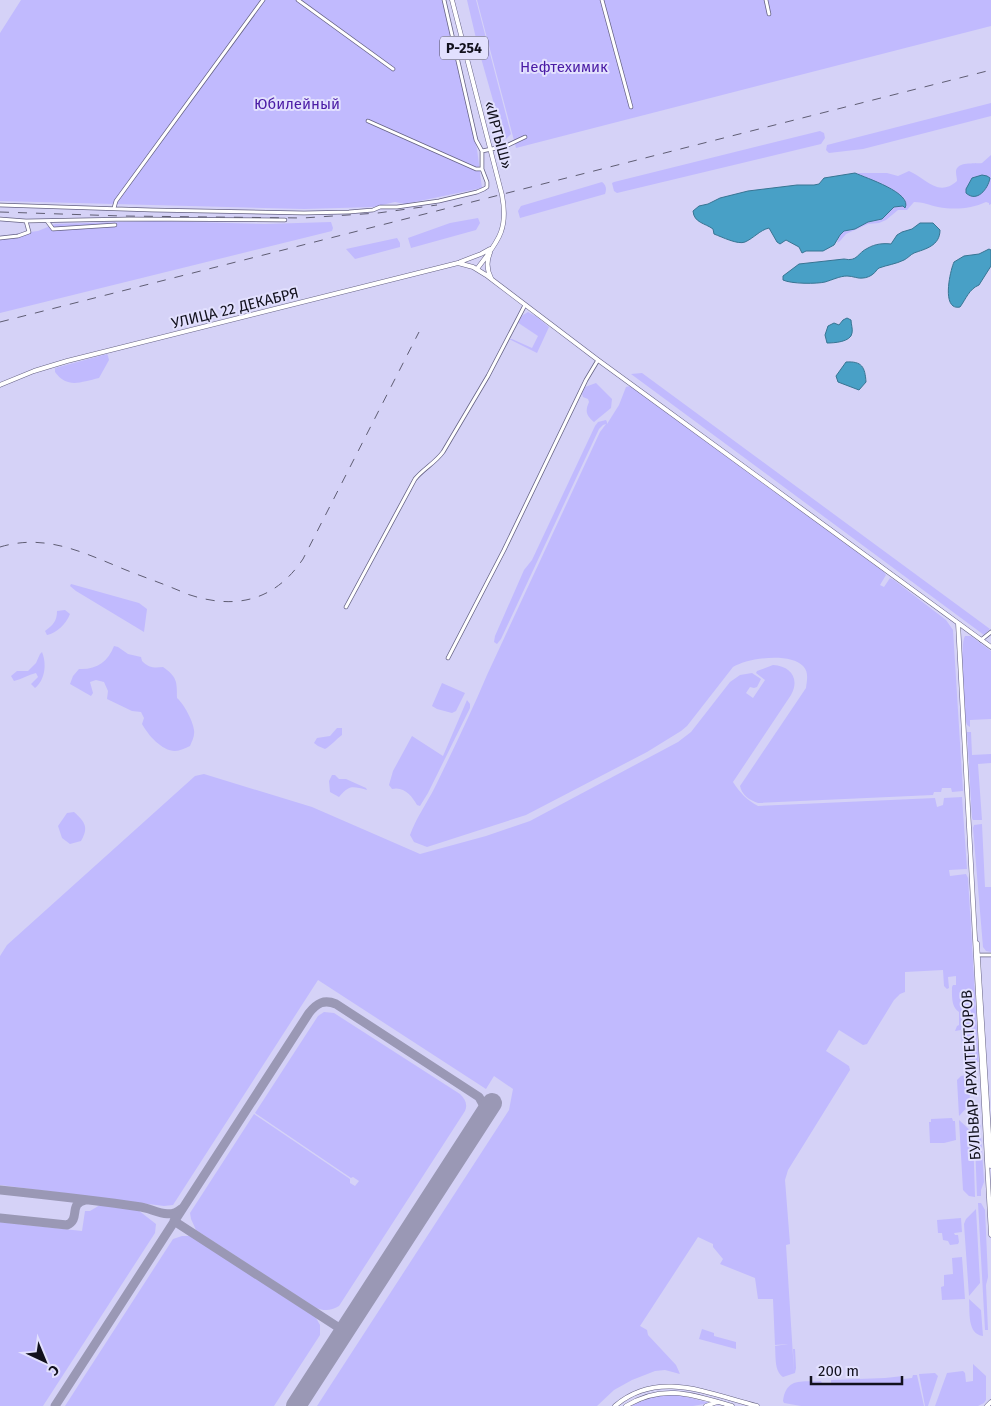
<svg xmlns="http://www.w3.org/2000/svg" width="991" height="1406" font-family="'Fira Sans',sans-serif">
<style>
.green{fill:#c1bafe}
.water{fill:#48a0c6;stroke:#387593}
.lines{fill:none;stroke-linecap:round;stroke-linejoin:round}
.taxiway{stroke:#9a98b5;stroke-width:9}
.runway{stroke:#9a98b5;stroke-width:20}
.minor-casing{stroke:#656283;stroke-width:4.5}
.major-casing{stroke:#656283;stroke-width:5}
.minor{stroke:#fff;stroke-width:3}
.major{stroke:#fff;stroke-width:4}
.rail{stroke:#5f5d73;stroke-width:1;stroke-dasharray:9 9;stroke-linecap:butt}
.labels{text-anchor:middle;stroke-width:4;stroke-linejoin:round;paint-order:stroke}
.shield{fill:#e2e0fe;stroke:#504f60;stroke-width:1}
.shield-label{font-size:14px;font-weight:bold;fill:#12111d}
.park-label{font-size:15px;fill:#4a1ba5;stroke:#e2e0fe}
.street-label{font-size:15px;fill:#12111d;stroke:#e2e0fe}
</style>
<rect width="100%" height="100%" fill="#d5d2f7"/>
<path class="green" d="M21,0H442L477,149L482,188L405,204L395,202L373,207L304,209L0,201V33Z
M467,0H476L511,134L506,139L502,132L479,51Z
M477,0H991V26L516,148Z
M991,103V116L863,149L829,153L826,150L827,145Z
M820,131L824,133L825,138L821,144L617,193L614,191L612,183L614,182Z
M991,155V204L989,205V203L986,202C971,209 954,210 938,207C929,205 923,202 914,202L907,210H898L886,220L879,223L868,224L846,234L840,241L837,243L840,235L844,231L855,229L868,222L882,219L894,207L903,206L905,199L881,184L855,173H887L898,176L909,171C926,178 938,198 957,181C957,178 956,175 956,172C956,161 975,164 982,163Z
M602,182C606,185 607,189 605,194L520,218L518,211L521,206Z
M478,218L480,223L476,230L411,248L408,238L450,223Z
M155,221L265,224L331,222L333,228L332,231L0,313V236L38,231L55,224Z
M397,238L400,243V247L355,259L346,249Z
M528,312L537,317L549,327L537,353L509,339H512L532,348L538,336L517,322L523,315Z
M107,354L108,356L109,360L99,378C81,382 67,389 55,372V368Z
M642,373L990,629L984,635L631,374Z
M596,383L612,399L611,408L594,422C586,415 585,411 589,402L588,399L583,397L582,394L585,387Z
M630,386L884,572L886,575L880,585L884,587L890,578L894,580L946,620L953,630L963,791L952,792L951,788H942L941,792H934L933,795L758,803C749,800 742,795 740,786L806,688C807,680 809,672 803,666C790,652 747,658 733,667L687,726L681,731L647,752L526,815L427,847L414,842L410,835C416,818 427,803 435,787C453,750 471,713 487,675L600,432L606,424L603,425L599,429L501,639L497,644L494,642L495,636L524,570L532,560L595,426L598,422L606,420L607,422V424L619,405L626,387Z
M71,584L139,603L147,609L144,632L76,591L70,586Z
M65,610L70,614C66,624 57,633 47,635L45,631C53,625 57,621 57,611Z
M965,636H971L991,651V719L970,720V727L967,725L966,722C965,706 959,647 965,636Z
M114,646L118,647L128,654L141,657L142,661C149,668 154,668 163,667C177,677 177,681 177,698C184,704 193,721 194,730C195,736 192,741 190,746C185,748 180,751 175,751C162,751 148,735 142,724L144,718L141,712L132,711L107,699L108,691L104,682L96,680L90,682L93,693L91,696L70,684L73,676L79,669C96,670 108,662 114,646Z
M42,652C47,664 45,680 35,688L31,684L38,677L36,673C28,675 22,679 14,681L11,676L17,671H28L36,663L40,654Z
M773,665C791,666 800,679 791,695L733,782C740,793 747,800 758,806L935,798L937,807L943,805L944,798L962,797L967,869L949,870L950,876L966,874L968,878L979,1062H963L961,1030L955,1031L957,1026L959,1025V1012C951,1007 952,995 952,987L953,985H956V976L948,977L949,988L947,989L944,986L943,970L905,972V992L900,994L894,1000L867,1044L863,1045L839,1030L826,1051L849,1066L850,1070L788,1170L785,1180L790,1244L786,1245L794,1372L793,1349H795L796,1368L795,1373L783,1377C774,1371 776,1356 775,1346L788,1344L775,1345L773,1299H758L755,1278L720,1264L723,1259L713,1247V1244L698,1237L640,1326L647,1330L648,1335L676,1365L680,1374L665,1370L655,1371L632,1380L614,1390L597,1406H317L509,1110L513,1089L494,1076L486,1089L318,980L173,1205L164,1206L0,1185V956L7,945L195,776L204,774L312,807L420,854L486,836L530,821L678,742L691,732L730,682L740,675L752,673L761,679L757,687L754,688L750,687L746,693L753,698L765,680L756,673L757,671Z
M442,683L465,693L456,711L452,713L437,709L432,706Z
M467,700L470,704V708L428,793L420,806L417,805C412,796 404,786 392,789L389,785L393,771L412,736L443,756Z
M337,728H342V735C336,739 331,746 325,749L318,746L314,743L317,738L330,736Z
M967,732H971L972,755L991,754V763L978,764L982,820H973L972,818Z
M332,775H335L339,779H346L366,788L367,790C352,786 349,785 339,797L330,792L329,781Z
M74,812C85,822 89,827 81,841L70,844L62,838L58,826L67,813Z
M982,824L985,887H991V952L986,951L983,947L973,828L974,825Z
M324,1012L334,1013L460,1094C465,1099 468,1104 465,1111L339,1306C331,1311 324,1311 316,1308L196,1230L191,1219L190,1213L254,1114L350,1179V1183L355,1186L359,1181L353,1177L351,1178L255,1113L318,1016Z
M969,1075L970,1104L959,1116L957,1080L961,1076Z
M974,1117H978L980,1119L984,1182L981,1190V1196H977Z
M952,1118L953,1121H955L956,1140L944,1143H930L929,1122H931V1119Z
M959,1120L973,1133L975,1197L969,1196L963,1190Z
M978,1203H981L985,1210L988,1277L986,1285L988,1330H985Z
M100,1205L138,1210L156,1224L155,1233L43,1406H0V1222L82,1231L85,1211H90Z
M976,1209L980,1283L969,1296L964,1224L966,1219Z
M961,1218L962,1232L954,1233L955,1235H958L959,1242L958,1244L950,1245L948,1241L943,1240L942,1233H938L937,1220Z
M182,1236H192L316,1318L320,1325V1335L274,1406H65L173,1239Z
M962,1257L965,1299L942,1300L941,1287L944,1286V1275L953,1274L952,1258Z
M969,1299L981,1310L983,1336C967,1334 970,1312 969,1299Z
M702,1329L714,1333V1336L736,1342V1349L699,1339Z
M973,1364L986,1376V1400L984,1403L978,1406H935L947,1373L963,1371L965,1373L966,1382L973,1381Z
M935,1373L938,1376L928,1406H925L919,1374Z
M913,1375H917L924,1406H801L784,1403L783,1401C786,1377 802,1382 821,1381L822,1383H831V1380L885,1378L903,1376V1379L912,1378Z
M662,1395L683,1396L710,1403L693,1406H631L652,1397Z"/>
<path class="water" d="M855,173C866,178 913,193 905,208L903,206L894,207L882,219L868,222L855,229L844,231L840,235L834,245L823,251H806L802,253L799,247L786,240L780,244L777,242L769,228C760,230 754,238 745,242C738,245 722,237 714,234L713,229C705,223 694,223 693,211L699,206L708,204L720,198L748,191L797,185H814L819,184L824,178Z
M982,175L987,176L990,178C988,189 977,203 966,193V189L972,178Z
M920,223H933L940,230C940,246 925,249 914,253C910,255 908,258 904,260C896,264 887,265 879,268C876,270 876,272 873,274C871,276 866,278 863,278C858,279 853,276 847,276C840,276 832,280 825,282C817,284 791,284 783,280V276L799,264L844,259C858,262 857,253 868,248C875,244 883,243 891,244L897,235L902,232L912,229Z
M989,249L991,250V266L979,285C969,289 966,299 960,307C941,311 950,271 954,262L964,256L979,254Z
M847,318L851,320C851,324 853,329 852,333C851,342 834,343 827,343L825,335L828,326L834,323L839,325L843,320Z
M846,362C862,361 865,367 866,382L859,390L838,382L836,376Z"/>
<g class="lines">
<path class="taxiway" d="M0,1190C47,1195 94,1200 141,1207C154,1209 169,1220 181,1209
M0,1218L67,1225C81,1219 68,1204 85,1200
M174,1221L344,1331
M55,1406L309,1013C317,1003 324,999 336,1004L479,1097L484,1106L483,1117"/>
<path class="runway" d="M296,1406L492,1103"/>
<g class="minor-casing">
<path id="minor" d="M298,0L393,69
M602,0L631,107
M766,0L769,14
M368,121L476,169H482
M482,151L506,146L525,137
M0,205L152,210L304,213L349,212L373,210L380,207H397L439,201L477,192L484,189L487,187V182L482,169V151L476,140L444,0
M114,208L116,201L263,0
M0,219L26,221L129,219L285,220
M47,221L53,229L115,225
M0,238L18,236L29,232L26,221
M346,607L415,479C423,469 435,463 443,452L488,376L525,305
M981,640L991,632
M448,658L504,550L586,380L598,360
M978,955H991"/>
</g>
<g class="major-casing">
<path id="major" d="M452,0L502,195C509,231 497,242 477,269
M490,253C486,262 487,270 491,278
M460,262L481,254L490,249
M0,385L34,371L67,361L458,263L473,267L486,275L598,360L991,647
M958,623L991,1235
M977,943L991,1166
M615,1406C658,1369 709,1394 757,1406
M626,1406C663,1383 694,1395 732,1406
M706,1406L717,1402
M987,1406L991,1402"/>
</g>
<use href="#minor" class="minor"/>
<use href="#major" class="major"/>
<path class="rail" d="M0,212L122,216L303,218L378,213L437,205
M0,322L991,70
M0,547C46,533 84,553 126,570C146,578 167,585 187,594C234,610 274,602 303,559L419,332"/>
</g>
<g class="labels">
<rect class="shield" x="440" y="36.5" width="48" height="23" rx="4"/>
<g class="shield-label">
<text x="464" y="53">Р-254</text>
</g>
<g class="park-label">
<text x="564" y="72">Нефтехимик</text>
<text x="297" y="109">Юбилейный</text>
</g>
<g class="street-label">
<text transform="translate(498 135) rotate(75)" y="5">«ИРТЫШ»</text>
<text transform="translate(235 308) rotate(-14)" y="5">УЛИЦА 22 ДЕКАБРЯ</text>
<text transform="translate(971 1075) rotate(-93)" y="5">БУЛЬВАР АРХИТЕКТОРОВ</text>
</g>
</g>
<g transform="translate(45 1361) rotate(136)" stroke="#e2e0fe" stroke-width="4" paint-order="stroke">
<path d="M0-4L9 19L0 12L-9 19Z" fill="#12111d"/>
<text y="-8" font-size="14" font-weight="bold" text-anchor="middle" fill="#12111d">С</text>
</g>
<path d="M811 1376v8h91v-8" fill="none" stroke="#12111d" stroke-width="2.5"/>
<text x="818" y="1376" font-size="15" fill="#12111d" stroke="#e2e0fe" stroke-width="4" paint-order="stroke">200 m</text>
</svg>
